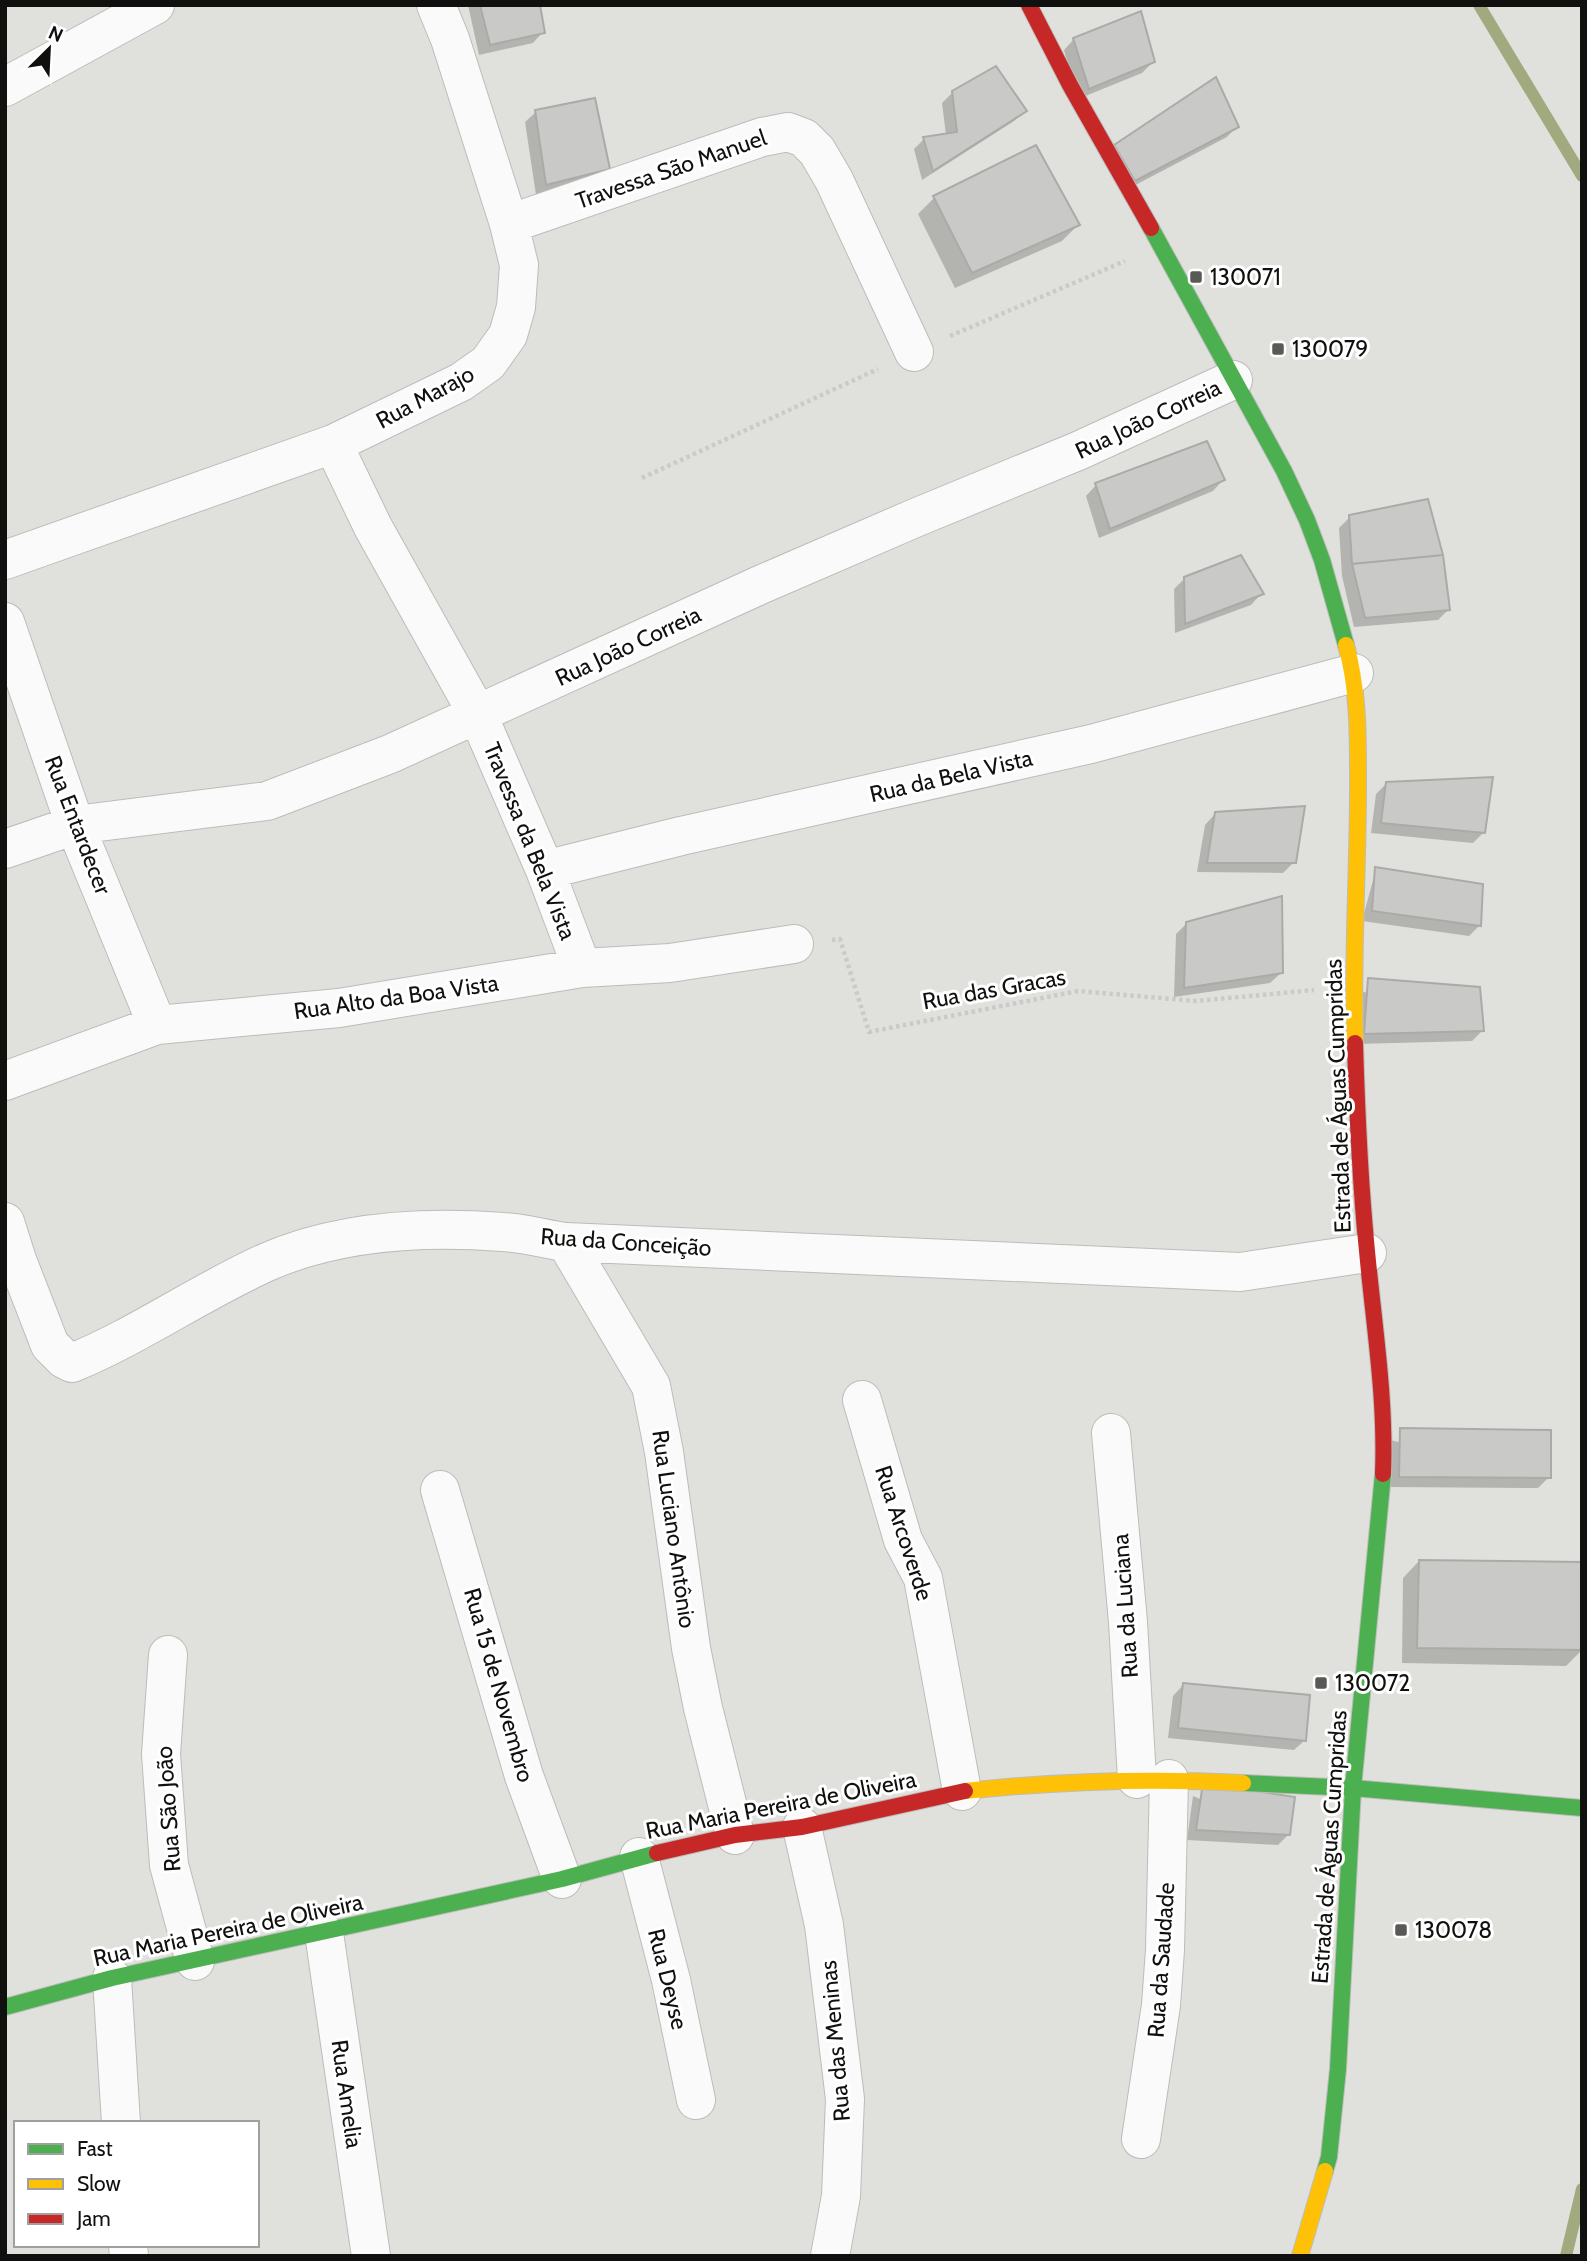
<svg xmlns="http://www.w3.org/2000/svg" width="1587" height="2261" font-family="Cabin,sans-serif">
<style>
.shadow{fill:#0003}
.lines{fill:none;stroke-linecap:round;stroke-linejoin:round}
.stream{stroke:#a0aa7e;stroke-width:12}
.building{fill:#c9cac7;stroke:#aaaba8;stroke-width:2}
.street-casing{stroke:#bcbdba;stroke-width:40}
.fast-casing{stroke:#bcbdba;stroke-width:18}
.slow-casing{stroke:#bcbdba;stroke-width:18}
.jam-casing{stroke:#bcbdba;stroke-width:18}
.path{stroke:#cacac9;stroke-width:4.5;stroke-dasharray:3.5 3.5;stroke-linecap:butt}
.street{stroke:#fafafa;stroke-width:38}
.fast{stroke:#4caf50;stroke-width:16}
.slow{stroke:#ffc107;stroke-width:16}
.jam{stroke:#c62828;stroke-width:16}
.poi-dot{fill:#595a56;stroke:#fff;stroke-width:2.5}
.labels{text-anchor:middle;stroke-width:6;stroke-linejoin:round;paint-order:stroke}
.street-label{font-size:23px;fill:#10110e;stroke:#fff}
.poi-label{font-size:23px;fill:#10110e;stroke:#fff;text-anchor:start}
</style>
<rect width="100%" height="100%" fill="#e0e1dd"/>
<path class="shadow" d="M468,5H538L543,32L533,43L479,55Z
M1074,39L1153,62L1142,73L1078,99L1064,50Z
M1215,80L1237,126L1227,137L1124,191Z
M953,92L1025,111L1014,121L922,180L914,149L924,139L946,135L942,103Z
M536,112L609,168L598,179L536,195L525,122Z
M934,198L1078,225L1062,241L955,288L918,214Z
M1223,480L1213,491L1099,538L1086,496L1096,485Z
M1350,517L1448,610L1438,620L1354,627L1342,576L1339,528Z
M1185,578L1261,594L1251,605L1175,633L1174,589Z
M1387,783L1484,832L1473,843L1371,833L1376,794Z
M1215,814L1294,862L1283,873L1197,872L1205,825Z
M1376,869L1479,926L1469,936L1362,921Z
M1187,923L1281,973L1270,983L1174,997L1176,934Z
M1358,990L1482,1031L1472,1041L1355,1044Z
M1390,1440L1549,1477L1538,1488L1389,1487Z
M1419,1561L1582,1650L1566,1666L1402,1663L1403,1578Z
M1183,1685L1305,1740L1294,1750L1168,1738L1173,1696Z
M1193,1796L1288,1835L1278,1845L1187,1840Z"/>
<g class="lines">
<path class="stream" d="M1479,5L1582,176
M1566,2256L1582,2189"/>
</g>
<path class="building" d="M480,5H540L545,33L490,45Z
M1141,11L1155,62L1089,89L1073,38Z
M996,66L1027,111L933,171L923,137L957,132L952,91Z
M1216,77L1239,127L1135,181L1114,145Z
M595,98L610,169L546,185L535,110Z
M1036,145L1080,225L972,273L933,196Z
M1207,441L1225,480L1110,529L1095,483Z
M1428,499L1443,555L1352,564L1349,515Z
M1241,555L1264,594L1185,624L1184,577Z
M1443,555L1450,610L1365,618L1352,564Z
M1493,777L1485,833L1381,823L1386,782Z
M1305,806L1296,863H1207L1215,812Z
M1375,867L1483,884L1481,926L1372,911Z
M1282,896L1283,973L1184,988L1186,922Z
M1368,978L1480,987L1484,1031L1364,1034Z
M1400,1428L1551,1430V1478L1399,1477Z
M1419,1560L1582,1562V1650L1417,1648Z
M1183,1683L1310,1695L1306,1741L1178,1728Z
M1203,1783L1295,1797L1290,1835L1196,1830Z"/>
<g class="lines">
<g class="street-casing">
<path id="street" d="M5,87L155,5
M509,224L762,137L788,132L804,138L817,151L834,180L914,352
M333,444L373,527L478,715L545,870L582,968
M5,560L333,444L461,382L488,363L508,335L516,307L519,265L509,224L450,39L436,5
M5,622L75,825L157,1025
M5,849L75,825L267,801L390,754L760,585L915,518L1078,451L1233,380
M545,870L681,836L1091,744L1354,673
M5,1081L157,1025L339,1008L582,968L670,963L794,944
M5,1222L17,1260L50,1345L64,1359L72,1363C140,1335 200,1292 267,1262C340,1230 424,1226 503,1232C524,1233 545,1239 566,1242L1240,1272L1367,1253
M566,1242L651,1386L664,1452L691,1648L703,1708L735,1835
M862,1400L903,1540L923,1578L962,1791
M1111,1433L1128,1622L1137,1779
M440,1490L524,1776L562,1879
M168,1655L161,1754L169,1865L195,1961
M802,1827L824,1925L845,2099L841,2196L830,2256
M639,1857L671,1980L696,2100
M324,1933L371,2256
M112,1978L121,2123
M1141,2139L1161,2005L1165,1950L1169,1779
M128,2245L129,2256"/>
</g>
<g class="fast-casing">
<path id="fast" d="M1151,228L1284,471L1307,520L1322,560L1346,645
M1243,1783L1353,1788L1582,1808
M5,2007L112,1978L562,1879L657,1853
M1325,2171L1329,2157L1338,2069L1353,1788L1383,1474"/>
</g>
<g class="slow-casing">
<path id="slow" d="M1346,645C1359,691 1358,740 1358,788C1358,873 1352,958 1355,1043
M965,1791C1058,1781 1150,1778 1243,1783
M1300,2256L1325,2171"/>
</g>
<g class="jam-casing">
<path id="jam" d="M1029,5L1070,85L1151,228
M1355,1043C1357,1113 1360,1182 1367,1251C1374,1327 1386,1397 1383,1474
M657,1853L735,1835L802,1827L965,1791"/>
</g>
<path class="path" d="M950,336L1125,261
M642,478L878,369
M832,940L840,939L869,1032L1078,991L1196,1001L1314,990"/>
<use href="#street" class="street"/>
<use href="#fast" class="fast"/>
<use href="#slow" class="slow"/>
<use href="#jam" class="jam"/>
</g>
<g class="poi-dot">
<rect x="1189" y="270" width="14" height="14" rx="3.5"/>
<rect x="1271" y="342" width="14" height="14" rx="3.5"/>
<rect x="1314" y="1676" width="14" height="14" rx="3.5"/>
<rect x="1394" y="1923" width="14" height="14" rx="3.5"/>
</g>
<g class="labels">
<g class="street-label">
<text transform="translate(671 169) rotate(-19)" y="8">Travessa São Manuel</text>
<text transform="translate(425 397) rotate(-28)" y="8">Rua Marajo</text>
<text transform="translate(1148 419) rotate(-25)" y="8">Rua João Correia</text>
<text transform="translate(628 646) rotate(-25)" y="8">Rua João Correia</text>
<text transform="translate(951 776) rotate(-13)" y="8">Rua da Bela Vista</text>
<text transform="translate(78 825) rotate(69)" y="8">Rua Entardecer</text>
<text transform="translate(530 841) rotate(68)" y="8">Travessa da Bela Vista</text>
<text transform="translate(994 989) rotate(-10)" y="8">Rua das Gracas</text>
<text transform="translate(396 997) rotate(-8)" y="8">Rua Alto da Boa Vista</text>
<text transform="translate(1338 1096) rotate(-92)" y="8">Estrada de Águas Cumpridas</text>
<text transform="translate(626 1242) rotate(4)" y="8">Rua da Conceição</text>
<text transform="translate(674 1529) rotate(82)" y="8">Rua Luciano Antônio</text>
<text transform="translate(904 1533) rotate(72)" y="8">Rua Arcoverde</text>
<text transform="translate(1125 1606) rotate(-94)" y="8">Rua da Luciana</text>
<text transform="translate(499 1685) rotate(74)" y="8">Rua 15 de Novembro</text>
<text transform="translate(781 1805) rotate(-11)" y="8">Rua Maria Pereira de Oliveira</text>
<text transform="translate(168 1809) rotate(-94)" y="8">Rua São João</text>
<text transform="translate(1329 1847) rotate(-86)" y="8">Estrada de Águas Cumpridas</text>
<text transform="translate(228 1930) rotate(-12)" y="8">Rua Maria Pereira de Oliveira</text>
<text transform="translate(1161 1960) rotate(-86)" y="8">Rua da Saudade</text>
<text transform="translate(668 1979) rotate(76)" y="8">Rua Deyse</text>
<text transform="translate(835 2041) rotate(-95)" y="8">Rua das Meninas</text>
<text transform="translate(347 2094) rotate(82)" y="8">Rua Amelia</text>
</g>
<g class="poi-label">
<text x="1210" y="285">130071</text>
<text x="1292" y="357">130079</text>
<text x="1335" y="1691">130072</text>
<text x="1415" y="1938">130078</text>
</g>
</g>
<rect width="1587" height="2261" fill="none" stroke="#10110e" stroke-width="14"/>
<rect x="14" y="2121" width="245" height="126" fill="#ffffff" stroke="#9fa09f" stroke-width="2"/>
<rect x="28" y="2144" width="35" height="10" fill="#4caf50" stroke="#9fa09f" stroke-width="2"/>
<text x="77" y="2156" font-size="21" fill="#10110e">Fast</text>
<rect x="28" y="2179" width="35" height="10" fill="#ffc107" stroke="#9fa09f" stroke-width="2"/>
<text x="77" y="2191" font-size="21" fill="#10110e">Slow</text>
<rect x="28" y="2214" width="35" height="10" fill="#c62828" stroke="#9fa09f" stroke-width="2"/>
<text x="77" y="2226" font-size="21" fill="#10110e">Jam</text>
<g transform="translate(49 49) rotate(24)" stroke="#ffffff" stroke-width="5" paint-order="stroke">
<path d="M0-5L12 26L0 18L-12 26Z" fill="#10110e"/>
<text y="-10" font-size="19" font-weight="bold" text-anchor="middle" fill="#10110e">N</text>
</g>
</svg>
